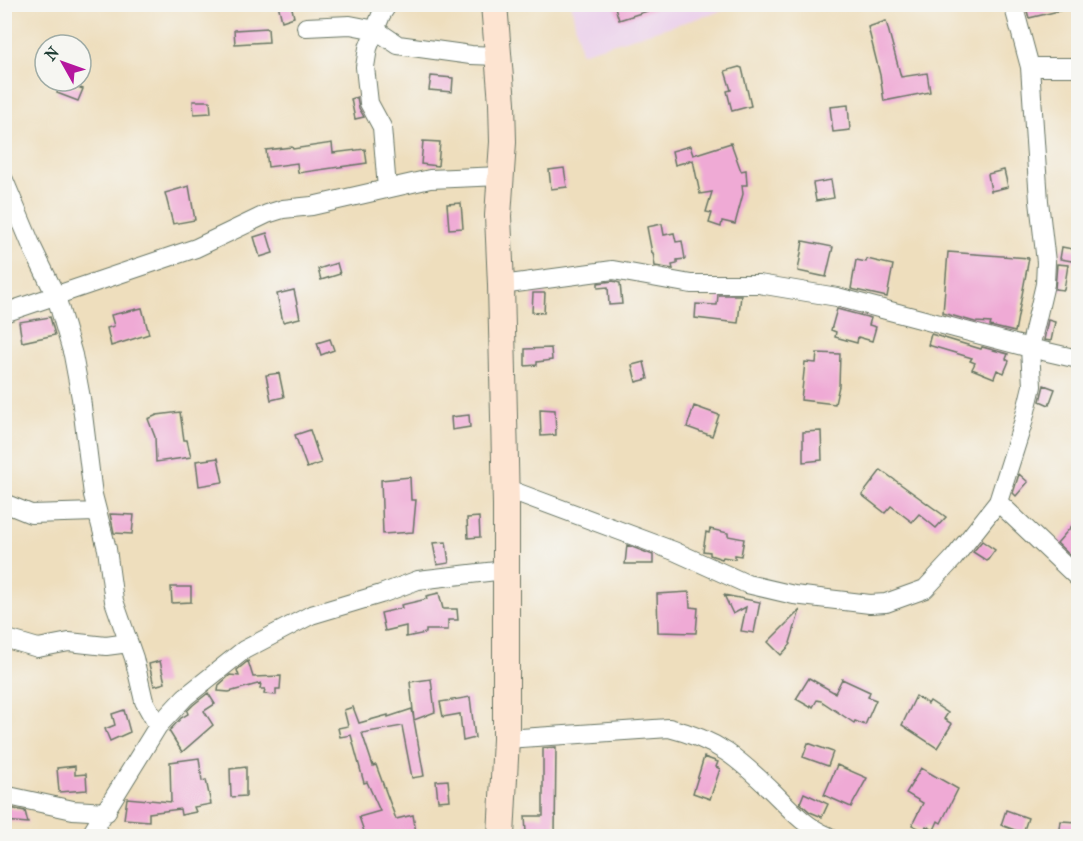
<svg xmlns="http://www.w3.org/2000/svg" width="1083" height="841" font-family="'IM FELL French Canon',serif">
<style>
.built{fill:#ebd1eb}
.building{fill:#efaad5}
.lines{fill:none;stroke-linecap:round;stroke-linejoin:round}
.street-casing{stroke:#677564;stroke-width:20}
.secondary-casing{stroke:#677564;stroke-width:28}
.street{stroke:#fff;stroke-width:18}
.secondary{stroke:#fde4d1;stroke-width:26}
</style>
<rect width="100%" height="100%" fill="#f6f6f2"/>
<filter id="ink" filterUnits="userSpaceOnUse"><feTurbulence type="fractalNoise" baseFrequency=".0167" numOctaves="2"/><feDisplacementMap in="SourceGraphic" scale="12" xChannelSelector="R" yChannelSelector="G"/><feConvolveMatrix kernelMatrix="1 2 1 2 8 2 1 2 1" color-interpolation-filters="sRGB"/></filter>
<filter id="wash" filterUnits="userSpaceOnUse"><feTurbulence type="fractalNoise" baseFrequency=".008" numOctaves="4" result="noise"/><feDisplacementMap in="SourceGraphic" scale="24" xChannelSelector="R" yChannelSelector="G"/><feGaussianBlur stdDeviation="1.35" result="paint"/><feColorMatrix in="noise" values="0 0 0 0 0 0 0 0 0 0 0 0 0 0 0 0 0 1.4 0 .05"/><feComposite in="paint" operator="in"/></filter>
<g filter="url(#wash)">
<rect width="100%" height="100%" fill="#eedebd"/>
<path class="built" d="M571,4L742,5L581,53Z"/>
<g id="blocks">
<path class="building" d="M278,4H291L294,17L282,21Z
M614,4H660V7L619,20Z
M1025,4H1067V9L1029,18Z
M886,21L901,77L927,73L930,92L884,101L880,75L868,27Z
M268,28L269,42L235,44L234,30Z
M739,67L742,68L751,106L732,111L727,91L731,90L725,71Z
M431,76L453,78L452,92L429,90Z
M61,81L83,89L78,101L57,93Z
M357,97L359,108L364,117L355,119L351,99Z
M193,101H210L211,113L194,114Z
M848,105L850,130L833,132L830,107Z
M423,141L440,142L438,166L421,164Z
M332,143L333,153L365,149L367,163L298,173L297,163L268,167L266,150L292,147L293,149Z
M731,143L741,171L746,170L747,185H742L743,194L735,224L722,221L721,227L709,223L712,213L706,212L712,192L700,194L693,160L675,165L672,151L690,146L693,155Z
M564,168L567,187L551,189L549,170Z
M1004,170L1008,187L991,191L988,174Z
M831,180L834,198L816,201L813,183Z
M189,186L195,220L173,224L165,193Z
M461,203L463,228L449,229L447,204Z
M662,224L664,235L674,233L676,242L682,241L685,259L677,260V264L672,265L673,269L655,266L653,253H652L647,227Z
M267,233L273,253L260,257L254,237Z
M803,241L833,247L826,277L798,271Z
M1062,247L1078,250V262L1060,259Z
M948,252L1029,258L1015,332L990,326L991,323L975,322L943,313Z
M867,259L893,265L887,297L851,289L856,260L866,262Z
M337,263L340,274L321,280L318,269Z
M1057,264L1068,265L1064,290L1055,289Z
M613,281L620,283L622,304L609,305L608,287L598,288V283Z
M294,290L300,318L283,322L277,294Z
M533,293H545L544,313L532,312Z
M718,295H741L738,323L695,318L696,304L717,305Z
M142,308L149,334L111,346L107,328L114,326L111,315Z
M837,309L871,318L869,325L876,327L872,341L858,337L857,343L835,337L836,332L831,330Z
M50,317L55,335L22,342L19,322Z
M1048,320L1055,322L1051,341L1044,340Z
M931,334L981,349L982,347L1008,354L1006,359L1009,361L1004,373L997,370L994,378L972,369L975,363L970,361L972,358L928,345Z
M330,339L334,350L321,355L317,343Z
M551,348L552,360L537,362V365L525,366V349Z
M817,353L840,354L839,386L835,404L801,400L805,362L816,363Z
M644,362L648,379L636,382L632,365Z
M279,373L284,397L271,400L266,375Z
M1044,385L1055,389L1049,405L1040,401Z
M694,406L719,415L712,436L687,427Z
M540,409L555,410L556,435L541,436Z
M180,412L184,440H187L191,457L156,462L155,437L148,419L157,415Z
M469,415L470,427L452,430L451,417Z
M310,430L321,463L307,468L295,435Z
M821,431L822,460L803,462V432Z
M218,458L223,482L199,486L196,461Z
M881,470L946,517L936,528L919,514L912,522L891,506L885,513L862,495Z
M1019,474L1028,482L1016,496L1013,493Z
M410,477L411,500H416L413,532L383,534L381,480Z
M110,514L134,515L132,534L114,533Z
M479,517L480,537L468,538L467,518Z
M1078,519V563L1057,543Z
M710,529L728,533V536L744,539L741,556L735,555V559L723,557L722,559L710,555V552L703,551L706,532L709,533Z
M982,541L995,550L987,561L973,552Z
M446,542L449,563L437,565L433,543Z
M627,545L653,555V564H625Z
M171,587H191V602L172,603Z
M689,592L690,607L698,608L696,633L658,632L657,594Z
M439,593L443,609H457L458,620H448V630H426V633L406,637V626L385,631L381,613L402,608L401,605L427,599L426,596Z
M724,595L760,602L754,633L741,631L746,607L733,614Z
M800,610L790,643L791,644L781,655L768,642Z
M160,661L165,683L154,686L149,664Z
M248,661L253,677L281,676L280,689H276V695L264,694L265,689H260L261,683L229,692L218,691L219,685L230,675L239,676L237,670Z
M809,678L835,693L842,679L870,692L868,697L876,700L865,725L855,721L854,723L821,701L817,700L813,707L811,705L810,707L796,699Z
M431,679L435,712L414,720L410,682Z
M208,693L215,704L204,711L213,725L182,752L169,731L181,718L188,714L187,711L193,705Z
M916,696L928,704L930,701L948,713L944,719L952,724L937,748L902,725Z
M470,697L475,738L463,741L460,714L443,717L440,702Z
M353,707L359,723L388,715V717L412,709L424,776L412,778L402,726L362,733L373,766L376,765L396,819L413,815L416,832L366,837L359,817L380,811L367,782L364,783L351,735L340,737L338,728L348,726L344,710Z
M124,710L130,732L110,741L105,729L115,725L112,714Z
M808,743L833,752L828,766L803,757Z
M556,747L555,837L526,833L525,816H543V748Z
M704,757L718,762L716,767L720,769L710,799L693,793Z
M199,758L202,781L206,780L211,804L194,807L196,812L181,815L180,809L149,813V821L124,819L127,798L171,802L170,762Z
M837,765L867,778L851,807L824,795Z
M75,766V775L86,774L87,790L59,792L57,768Z
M246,767V796L231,797L230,769Z
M921,768L958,789L941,823L938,821L934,830L926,826L924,831L912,825L923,803L906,793Z
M448,780L450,800L438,801L436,781Z
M804,793L828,804L822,817L810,812L800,803Z
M4,807L25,811L28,823L4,821Z
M1006,810L1028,818L1023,833L1001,825Z
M1061,821L1078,822V837H1059Z"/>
</g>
</g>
<g filter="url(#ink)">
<use href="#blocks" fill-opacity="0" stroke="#677564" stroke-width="1.5"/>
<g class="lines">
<g class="street-casing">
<path id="street" d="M306,27L350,25L376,30L398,45L471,55L498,56
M1030,67H1078
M4,180L33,249L56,296L73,355L81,398L93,495L107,549L114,601L134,658L144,701L158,726
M387,189L382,127L369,103L365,67L368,48L381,15L388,4
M501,285L613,270L691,284H759L837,297L1030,348L1078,359
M4,313L196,248L267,214L283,209L312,206L430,179L501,176
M505,488L674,551L747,584L794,595L870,604L886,603L925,589L953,559L998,502L1023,423L1032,386L1030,348L1045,284L1046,262L1039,201L1030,67L1013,4
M998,502L1078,578
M4,503L31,514L96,512
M4,638L38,648L69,642L106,646L129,643
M506,739L669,728C718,740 739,759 774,793C791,810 806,827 828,836
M4,795L73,810L107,812
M90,836L158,726L185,697L244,650L311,615L381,594L418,580L505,570"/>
</g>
<g class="secondary-casing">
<path id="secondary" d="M494,4L502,103L503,142L498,216L501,285L506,505V739L501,836"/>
</g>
<use href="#street" class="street"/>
<use href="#secondary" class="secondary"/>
</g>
</g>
<rect width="1083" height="841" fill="none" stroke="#f6f6f2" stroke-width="24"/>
<g transform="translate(63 63) rotate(310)"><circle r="28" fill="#f6f6f2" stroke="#a0aca6" stroke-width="1.5"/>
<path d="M0-4.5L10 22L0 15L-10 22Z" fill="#b5179e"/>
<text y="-9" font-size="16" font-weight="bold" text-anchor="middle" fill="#1f3d34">N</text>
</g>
</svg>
